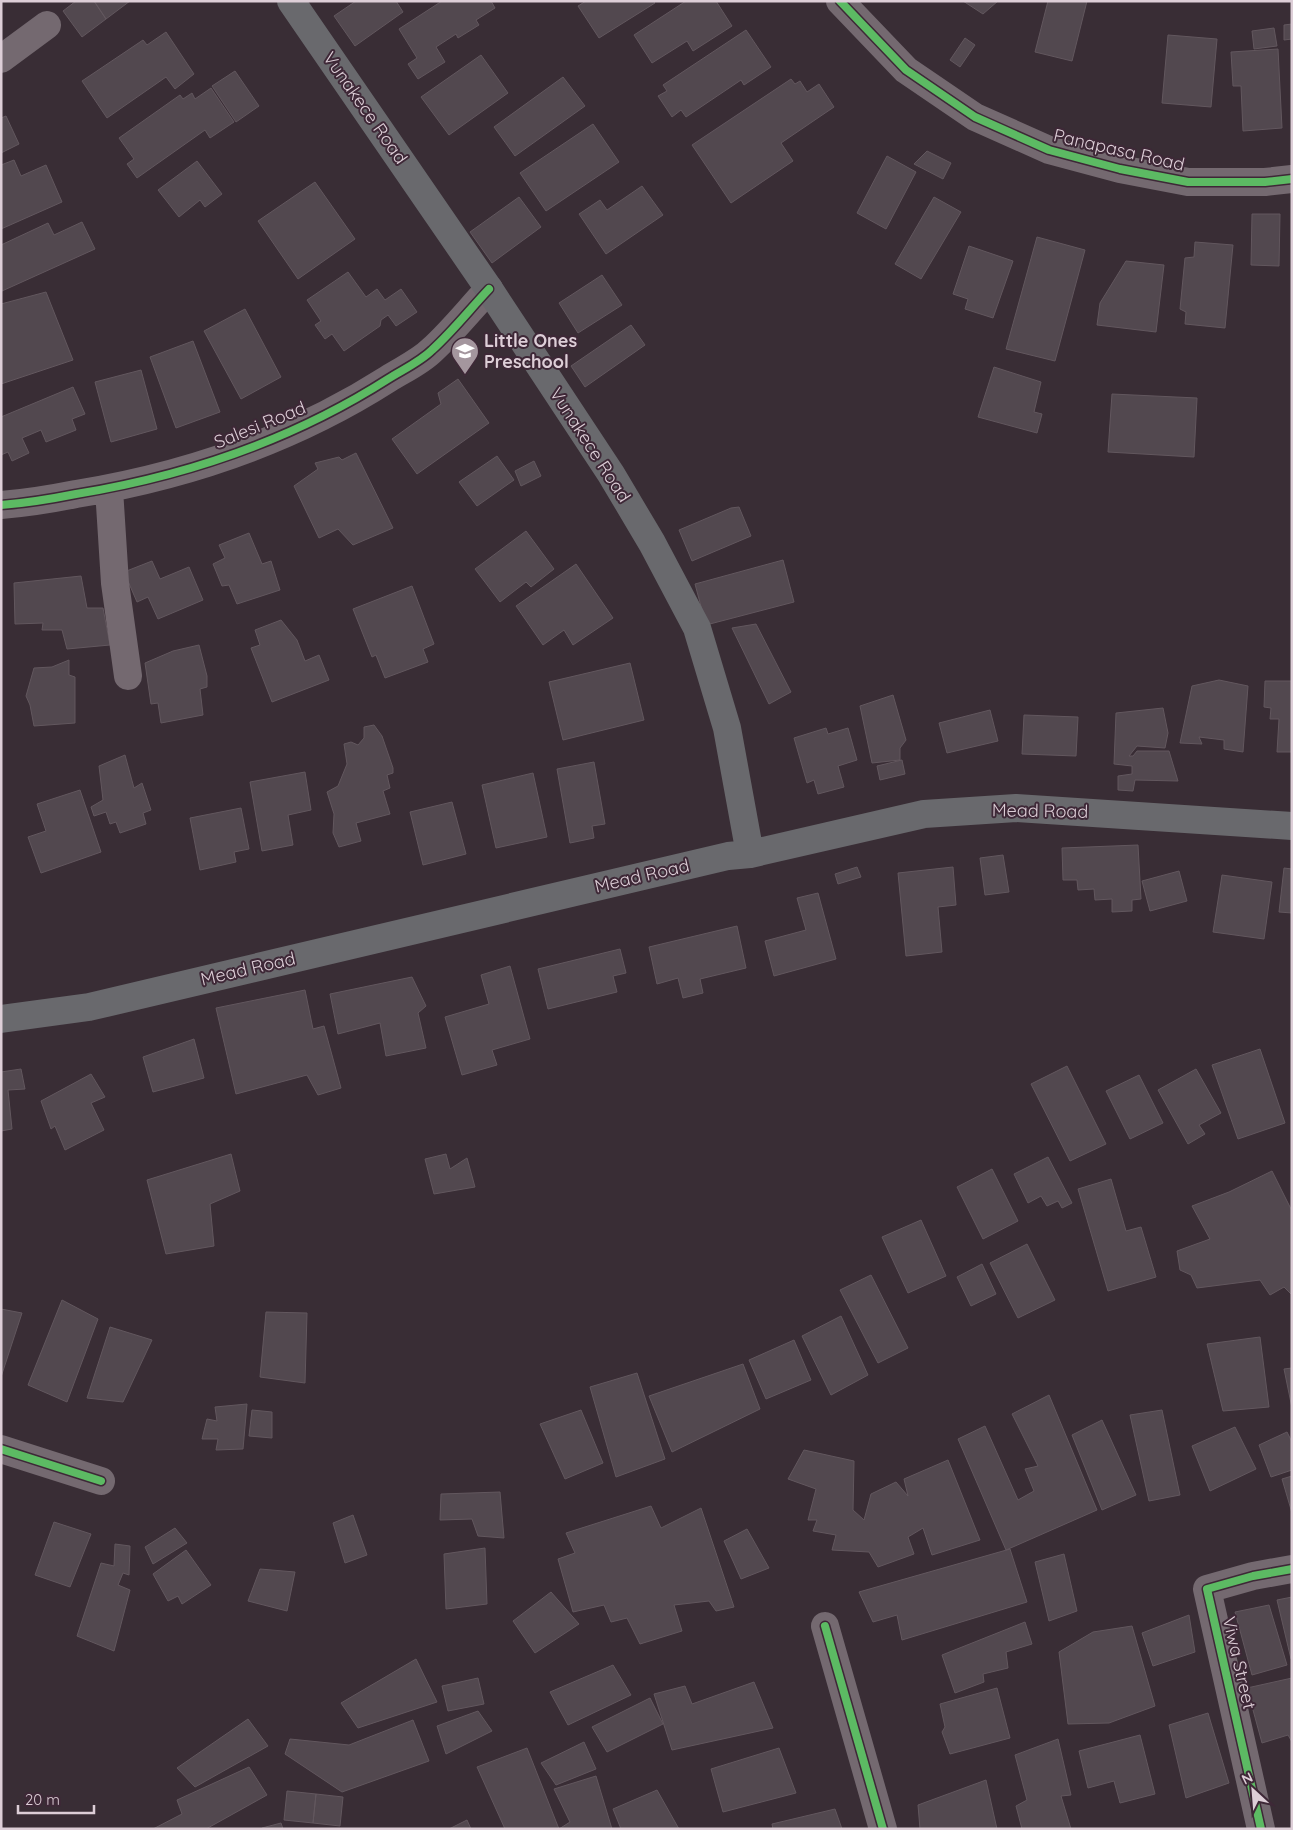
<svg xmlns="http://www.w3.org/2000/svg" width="1293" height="1830" font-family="Quicksand,sans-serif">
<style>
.building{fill:#52484f;stroke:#62575e}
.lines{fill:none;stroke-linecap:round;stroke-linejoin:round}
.minor{stroke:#746970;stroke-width:28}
.major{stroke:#69696d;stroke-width:28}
.cycleway-casing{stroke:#3e2837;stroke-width:11}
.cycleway{stroke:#5cba63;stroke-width:8}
.labels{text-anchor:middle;stroke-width:4;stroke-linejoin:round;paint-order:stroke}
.street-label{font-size:18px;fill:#ddced7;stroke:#3e2837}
.poi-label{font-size:18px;font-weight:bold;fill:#ddced7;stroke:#3e2837;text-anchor:start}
</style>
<rect width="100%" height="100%" fill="#392d35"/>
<path class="building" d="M76,1H94L106,19L82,37L63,11Z
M94,1H130L106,19Z
M356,1H396L403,12L355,46L334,16Z
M442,1H491L495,8L476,20L479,25L458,38L456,34L436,47L445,62L418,79L408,64L417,58L399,29Z
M586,1H653L655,3L599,38L578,6Z
M686,1H716L732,26L693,51L687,41L652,63L634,35Z
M963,1H998L983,14Z
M1048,1H1087L1072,61L1035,52Z
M1292,24V39L1284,40V25Z
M1274,28L1277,46L1254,49L1252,31Z
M746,30L771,67L744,85L741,80L686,117L681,110L672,117L658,96L667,91L663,85Z
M166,32L194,74L175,89L166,77L107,118L82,81L143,40L147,45Z
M1168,35L1217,39L1211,107L1162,103Z
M965,38L975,45L960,67L950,60Z
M1278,49L1282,128L1243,131L1241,86H1233L1231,52Z
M481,55L508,93L449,135L421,97Z
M235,71L259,106L236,122L212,86Z
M563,77L585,106L515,156L494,127Z
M791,79L795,84L800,81L807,92L819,84L834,107L781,143L793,161L731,203L692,145Z
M211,88L234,122L210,138L205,130L137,178L127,164L134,159L119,138L180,95L183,99L192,93L195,99Z
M6,116L19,144L1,153V118Z
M593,124L619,162L546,211L520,173Z
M927,151L951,163L943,179L914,164Z
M887,156L916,172L886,229L857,213Z
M14,160L21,176L46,165L62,202L1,229V165Z
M197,161L222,194L205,207L200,200L179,217L158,190Z
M315,182L355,239L298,279L258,221Z
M642,186L663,215L606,254L579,214L600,200L607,210Z
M519,197L541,227L492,263L470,232Z
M934,197L961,212L921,279L895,264Z
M1252,214H1280L1279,266L1251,265Z
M82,222L95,249L2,291L1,245L48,223L54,235Z
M1037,237L1085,250L1055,361L1006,349Z
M1195,242L1233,245L1225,328L1185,324L1186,312L1180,309L1185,258L1194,257Z
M969,246L1013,261L993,318L965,309L968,299L953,294Z
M1126,261L1164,265L1156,332L1097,325L1100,303Z
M348,272L366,297L377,289L385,300L401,289L417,312L396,326L388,315L381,320L380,326L344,351L332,334L325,339L315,325L321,321L307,300Z
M602,275L622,305L578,333L559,303Z
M46,292L73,360L1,384V304Z
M245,309L281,377L241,399L204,331Z
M631,325L645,345L585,387L571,366Z
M193,341L220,412L176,428L150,357Z
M994,367L1041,382L1034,412L1042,414L1037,433L978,417Z
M141,370L157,429L111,442L95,382Z
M458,379L489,423L417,474L392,439L441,404L438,393Z
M73,387L85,414L72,419L76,430L46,442L41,430L22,438L29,453L12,461L8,452L1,455V417Z
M1112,394L1197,398L1194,457L1108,452Z
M356,453L393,528L353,545L338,529L319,538L294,486L318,469L315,463L339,457L342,460Z
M497,456L514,480L477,506L459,482Z
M534,461L541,476L521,486L515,471Z
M739,507L751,536L692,561L679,530L731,508Z
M526,531L554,569L531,587L526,582L500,602L475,569Z
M249,533L262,564L271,561L280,590L237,604L229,585L222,586L213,564L225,558L219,545Z
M783,560L794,602L706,625L695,584Z
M152,561L160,579L189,567L203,600L158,619L148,597L137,602L124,572Z
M576,564L613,618L573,645L564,630L543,645L516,606Z
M81,576L87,608H103L110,645L67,649L62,630H42L43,623L15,624L14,583Z
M412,586L434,644L423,649L428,662L385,678L376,655L372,657L353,609Z
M281,620L297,640L305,661L319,655L329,680L272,702L251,648L260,645L255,630Z
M756,624L791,692L769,704L732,628Z
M199,645L207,676V687L200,689L203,715L161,723L158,703L151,704L145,663L173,651Z
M69,660V675L75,677V723L34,726L30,705L26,696L34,668L52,667Z
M630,663L644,720L563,740L549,682Z
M1219,680L1248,686L1243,752L1224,749V740L1199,737L1202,744L1180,743L1192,686Z
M1265,681H1292V752H1277L1279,719H1270L1271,708L1264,707Z
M893,695L906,740L900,748V760L872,763L860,706Z
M1163,708L1168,733L1165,748L1137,746L1129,756H1133L1137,751H1169L1178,781L1135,780L1133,791L1118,790V776L1132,774V766L1114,764L1116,713Z
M990,710L998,741L947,753L939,723Z
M1024,715L1078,717L1076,756L1022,754Z
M374,725L382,736L393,768V773L387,775L390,788L383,791L390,814L356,823L361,841L339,847L333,833L334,814L327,792L338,786L347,764L344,744L351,742L358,745L364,738V727Z
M826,728L828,734L848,728L857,760L838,766L844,787L818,794L814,780L807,783L794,738Z
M125,755L134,788L142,783L151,810L143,813L146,824L120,833L116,822L110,824L106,812L94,816L91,807L103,800L99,766Z
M902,760L905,774L880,780L877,766Z
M594,762L605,824L592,826L594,838L570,843L557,769Z
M305,772L311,810L288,815L293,845L262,851L250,782Z
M533,773L547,837L496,848L482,785Z
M80,790L101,852L41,873L28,837L46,831L37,804Z
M452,802L466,854L423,865L410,812Z
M241,808L249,849L234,852L236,862L200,870L190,818Z
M1138,845L1141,899L1132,900V911L1112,912V899L1095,900L1094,889L1078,890L1077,880H1063L1062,848Z
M1003,855L1009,892L985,895L980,858Z
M857,867L861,877L838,884L835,874Z
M953,867L956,905L938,907L942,952L906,956L898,873Z
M1284,868L1292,869V913L1279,912Z
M1179,871L1187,901L1150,911L1142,881Z
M1222,875L1272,882L1264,939L1213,932Z
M818,893L836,959L774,976L765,941L806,930L797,898Z
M737,926L746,968L700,979L703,993L683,998L678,978L657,984L649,947Z
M620,949L626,973L613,976L617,992L548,1009L538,969Z
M510,966L530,1039L492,1050L497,1065L462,1075L445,1017L489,1004L481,975Z
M412,977L426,1006L418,1013L426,1048L386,1056L380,1023L338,1034L330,994Z
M305,990L313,1029L324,1026L341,1088L318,1095L307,1075L236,1094L216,1008Z
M194,1039L204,1078L153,1092L143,1057Z
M1260,1049L1285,1123L1238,1139L1212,1065Z
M1067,1066L1106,1144L1070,1161L1031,1084Z
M21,1069L25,1089L8,1090L12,1129L1,1131V1072Z
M1196,1069L1221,1113L1199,1125L1205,1134L1188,1144L1158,1090Z
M91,1074L105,1097L91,1103L104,1130L65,1150L55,1126L51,1129L41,1101Z
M1139,1075L1163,1123L1130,1139L1106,1091Z
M231,1154L240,1191L210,1204L214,1246L166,1254L147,1180Z
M446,1154L450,1169L467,1158L475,1187L434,1194L425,1159Z
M1048,1157L1072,1203L1062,1208L1058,1201L1047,1206L1041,1196L1028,1203L1014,1174Z
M992,1169L1018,1221L983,1239L957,1187Z
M1272,1171L1292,1211V1295L1284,1287L1270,1295L1260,1280L1197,1288L1191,1275L1180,1270L1177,1251L1210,1239L1192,1206L1229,1192Z
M1111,1179L1126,1231L1141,1227L1156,1277L1108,1291L1078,1189Z
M921,1220L946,1276L908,1293L882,1237Z
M1027,1244L1055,1300L1018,1318L990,1263Z
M982,1264L996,1294L971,1306L957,1277Z
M871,1275L908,1348L878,1363L840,1290Z
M62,1300L98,1319L67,1402L28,1385Z
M1,1309L22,1313L1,1377Z
M266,1312L307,1313L305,1383L260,1377Z
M841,1316L868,1375L831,1395L802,1336Z
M110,1327L152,1340L123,1402L87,1398Z
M1260,1337L1269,1407L1223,1411L1207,1344Z
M794,1340L811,1380L766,1399L749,1360Z
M743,1364L760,1409L672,1452L649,1396Z
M1292,1368V1408L1284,1369Z
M637,1373L665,1459L616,1477L590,1387Z
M1049,1395L1097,1510L1006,1550L958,1439L985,1426L1018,1500L1034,1491L1025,1469L1038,1466L1012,1414Z
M247,1404L243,1449L216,1450L218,1439H202L207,1419L217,1421L215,1407Z
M252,1410L272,1412V1438L249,1436Z
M581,1410L603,1463L565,1479L540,1424Z
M1162,1410L1180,1495L1149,1501L1130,1415Z
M1102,1420L1136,1495L1102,1510L1072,1435Z
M1235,1427L1256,1469L1210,1491L1192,1446Z
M1287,1432L1292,1442V1470L1271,1477L1259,1445Z
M804,1450L854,1461L853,1510L864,1520L871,1494L896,1482L908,1496L904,1479L948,1460L980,1540L932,1555L923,1528L908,1537L914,1554L878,1567L869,1552L832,1550L836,1535L813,1531L817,1520H808L816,1489L788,1479Z
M1292,1476V1513L1282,1479Z
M500,1492L504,1538L478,1536L472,1519L440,1520L441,1494Z
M651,1506L661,1528L701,1508L734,1607L716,1611L709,1601L674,1605L682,1631L640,1644L627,1618L611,1622L604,1605L573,1612L558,1559L575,1553L566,1533Z
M353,1515L367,1555L345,1563L333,1523Z
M54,1522L91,1534L70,1587L35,1575Z
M175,1528L187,1543L153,1564L145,1547Z
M747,1529L769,1568L741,1579L724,1541Z
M115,1544L130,1546L129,1575L123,1573L118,1585L130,1590L114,1651L77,1636L101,1563L114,1566Z
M485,1548L487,1604L446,1609L444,1554Z
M1010,1549L1027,1602L902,1640L897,1615L873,1622L859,1592Z
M186,1550L211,1585L182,1604L178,1596L168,1601L153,1574Z
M1064,1554L1077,1611L1049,1621L1035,1562Z
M260,1569L295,1572L287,1611L248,1601Z
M551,1592L579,1624L535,1653L513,1621Z
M1292,1597V1659H1291L1277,1600Z
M1269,1605L1287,1665L1252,1675L1235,1612Z
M1189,1615L1195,1652L1153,1666L1142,1633Z
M1025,1622L1032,1644L1006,1652L1008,1668L983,1674L984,1682L955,1693L942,1655Z
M1132,1626L1155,1706L1109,1723L1068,1724L1059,1652L1093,1632Z
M416,1659L437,1702L358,1728L341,1703Z
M613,1665L631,1695L568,1725L550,1692Z
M478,1678L484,1704L448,1711L442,1686Z
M1292,1678V1742L1288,1735L1262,1743L1247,1688Z
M754,1682L773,1728L672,1750L654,1694L685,1686L692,1704Z
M997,1688L1010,1738L950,1754L942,1732L945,1727L940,1704Z
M650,1698L663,1724L607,1752L592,1727Z
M478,1711L492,1731L446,1754L437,1726Z
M1208,1713L1229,1783L1186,1798L1169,1725Z
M248,1719L268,1746L195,1787L177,1768Z
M413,1720L429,1761L342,1792L285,1754L290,1739L349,1745Z
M1140,1735L1155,1794L1120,1803L1114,1781L1088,1788L1079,1751Z
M1058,1739L1071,1795L1061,1796L1071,1829H1022L1016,1806L1027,1800L1015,1755Z
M584,1742L596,1769L556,1785L541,1763Z
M527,1748L559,1829H505L477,1767Z
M779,1748L796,1793L723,1812L711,1769Z
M249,1767L267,1795L206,1829H153L182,1814L177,1800Z
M596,1776L612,1829H559L570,1822L554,1789Z
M986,1780L997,1829H920L918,1805Z
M657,1790L679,1829H621L613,1809Z
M287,1791L316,1794L313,1823L284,1820Z
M316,1794L343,1797L340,1826L313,1823Z
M835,1809L842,1829H773L772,1824Z
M467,1820L471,1829H449Z
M281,1823L283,1829H262V1828Z"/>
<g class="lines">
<path class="minor" d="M840,1L906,70L975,117L1049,150L1120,169L1188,182H1265L1292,179
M1,59L47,25
M109,489L115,583L128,676
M1,505C27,503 51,499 76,494C186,476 294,439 388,379C402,370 420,362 432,350C453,331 470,309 489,289
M1,1449L101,1481
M825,1626L883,1829
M1261,1829L1207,1589L1253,1576L1292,1569"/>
<path class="major" d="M291,1L489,289L611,474L652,543L697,628L727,728L750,854
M1,1019L89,1007L728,856L750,854L924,814L1016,808L1292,826"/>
<g class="cycleway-casing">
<path id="cycleway" d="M840,1L906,70L975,117L1049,150L1120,169L1188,182H1265L1292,179
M1,505C27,503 51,499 76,494C186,476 294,439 388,379C402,370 420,362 432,350C453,331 470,309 489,289
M1,1449L101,1481
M825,1626L883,1829
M1261,1829L1207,1589L1253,1576L1292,1569"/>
</g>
<use href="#cycleway" class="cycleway"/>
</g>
<defs>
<g id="school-pin" transform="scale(1.4375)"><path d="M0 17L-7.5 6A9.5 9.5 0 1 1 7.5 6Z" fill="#a4969e" stroke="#3e2837"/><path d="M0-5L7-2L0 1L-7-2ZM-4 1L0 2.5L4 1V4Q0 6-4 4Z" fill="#fff"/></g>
</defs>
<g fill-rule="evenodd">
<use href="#school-pin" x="465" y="351"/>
</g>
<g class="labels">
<g class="street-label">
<text transform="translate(365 108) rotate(55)" y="6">Vunakece Road</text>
<text transform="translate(1119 150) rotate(13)" y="6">Panapasa Road</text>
<text transform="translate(260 425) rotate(-22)" y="6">Salesi Road</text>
<text transform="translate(590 445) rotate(57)" y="6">Vunakece Road</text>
<text transform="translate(1040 811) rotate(1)" y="6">Mead Road</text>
<text transform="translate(642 876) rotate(-13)" y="6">Mead Road</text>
<text transform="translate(248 969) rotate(-13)" y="6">Mead Road</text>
<text transform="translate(1239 1663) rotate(77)" y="6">Viwa Street</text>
</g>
<g class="poi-label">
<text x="484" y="347">Little Ones<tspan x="484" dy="21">Preschool</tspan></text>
</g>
</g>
<rect width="1293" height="1830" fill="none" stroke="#ddced7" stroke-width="5"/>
<g transform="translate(1253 1790) rotate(334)" stroke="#3e2837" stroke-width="4" paint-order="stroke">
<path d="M0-4L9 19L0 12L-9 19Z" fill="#ddced7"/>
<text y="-8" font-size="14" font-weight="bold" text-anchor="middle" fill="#ddced7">N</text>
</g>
<path d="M18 1805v8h76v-8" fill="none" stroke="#ddced7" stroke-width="2.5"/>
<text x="25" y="1805" font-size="15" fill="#ddced7" stroke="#3e2837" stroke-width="4" paint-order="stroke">20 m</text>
</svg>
